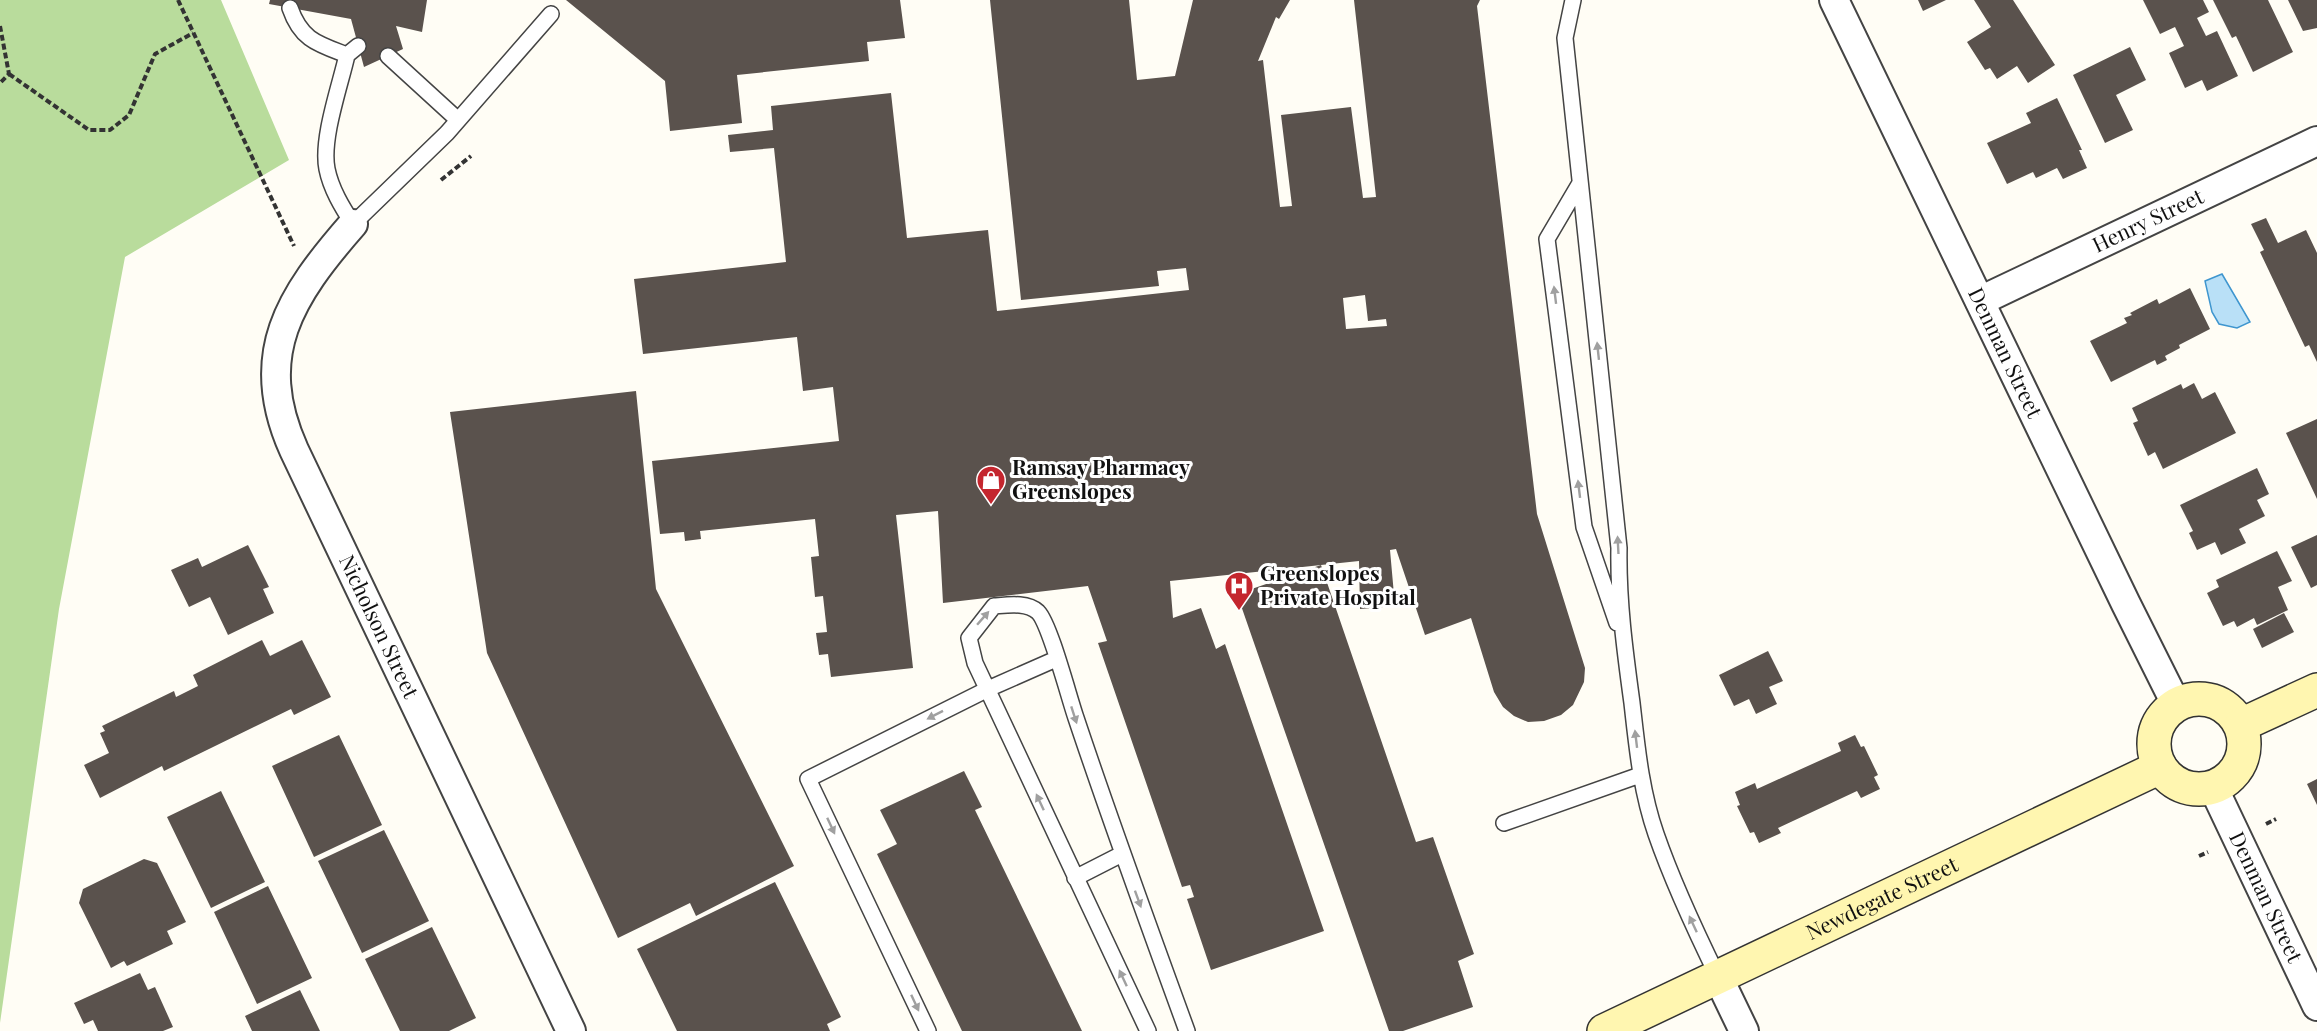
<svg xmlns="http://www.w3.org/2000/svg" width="2317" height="1031" font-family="'Playfair Display',serif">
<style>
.forest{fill:#b9dc9c}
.water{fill:#b9e0f7;stroke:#3f96cf;stroke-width:1.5}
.building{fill:#5a524d;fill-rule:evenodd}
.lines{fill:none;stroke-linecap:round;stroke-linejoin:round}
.lane-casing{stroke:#444;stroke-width:18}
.street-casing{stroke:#444;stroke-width:32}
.secondary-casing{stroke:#333;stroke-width:36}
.path{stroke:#333;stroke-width:4;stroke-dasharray:6 3;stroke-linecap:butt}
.lane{stroke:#fff;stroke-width:15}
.street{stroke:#fff;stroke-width:28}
.secondary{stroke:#fff6b0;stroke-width:33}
.oneway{fill:#a0a0a0}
.labels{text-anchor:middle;stroke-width:6;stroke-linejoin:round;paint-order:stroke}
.street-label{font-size:21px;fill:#111;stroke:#fff}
.poi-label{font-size:21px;font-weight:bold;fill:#111;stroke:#fff;text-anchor:start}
</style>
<rect width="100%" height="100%" fill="#fffdf5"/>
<path class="forest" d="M0,0H221L289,160L125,257L59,609L0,1023Z"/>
<path class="water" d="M2222,274L2250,322L2237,328L2219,324L2212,312L2205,281Z"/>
<path class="building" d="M270,0H427L422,32L396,26L403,49L364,67L351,19L269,4Z
M566,0H900L905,38L867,42L869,61L737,75L742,123L670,131L665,81Z
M990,0H1129L1137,80L1175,76L1193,0H1290L1279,19L1276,17L1258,61L1263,60L1280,207L1292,206L1281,115L1351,107L1363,198L1376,197L1354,0H1480L1477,6L1537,514L1585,668L1584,682L1573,705L1561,715L1544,721L1528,722L1514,716L1503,707L1494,692L1471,618L1425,635L1396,549L1390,550L1395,606L1360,609L1359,561L1321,565L1416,842L1433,837L1474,954L1458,961L1473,1007L1403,1031H1389L1237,594L1321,565L1170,581L1173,618L1201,608L1216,649L1225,644L1324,931L1211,970L1187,899L1194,897L1190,885L1182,887L1098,643L1107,641L1088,586L943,603L938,511L896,515L913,668L831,677L828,654L819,655L816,633L827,632L823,596L815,597L811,557L819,556L815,519L700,531L701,539L685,541L684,532L660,534L652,461L839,441L833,387L803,391L797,337L643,354L634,279L786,262L774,148L730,152L728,135L773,130L771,106L891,93L907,238L988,230L997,311L1189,290L1186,268L1157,271L1159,286L1021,300ZM1365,295L1368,321L1386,319L1387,326L1346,329L1343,298Z
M1918,0H1946L1923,11Z
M1974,0H2013L2055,65L2028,83L2017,66L1997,79L1990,68L1985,70L1967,42L1991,27Z
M2143,0H2203L2209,12L2197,18L2206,36L2217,31L2238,76L2207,91L2202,80L2185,88L2169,53L2184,46L2175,27L2160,34Z
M2213,0H2268L2293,52L2253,72L2236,36L2232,38Z
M2288,0H2317V28L2303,31Z
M2130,47L2146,80L2116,95L2133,130L2105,143L2073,75Z
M2057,98L2082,150H2079L2087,168L2063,179L2057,168L2036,178L2033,172L2007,184L1987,143L2031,123L2026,113Z
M2266,218L2278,243L2306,230L2317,253V362L2309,345L2305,347L2260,252L2264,250L2251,224Z
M2190,288L2210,329L2179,345L2180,348L2165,356L2167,360L2157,365L2155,360L2111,382L2090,341L2127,323L2124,318L2132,315L2130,313L2157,299L2159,304Z
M2194,383L2202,399L2215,392L2236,433L2163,469L2155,452L2148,456L2133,423L2138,421L2132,408L2181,384L2183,389Z
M636,391L656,589L794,866L696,916L690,903L618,938L487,653L450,412Z
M2317,419V499L2286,433Z
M2257,468L2269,494L2257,500L2265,516L2239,529L2246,543L2221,555L2215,542L2197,550L2189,533L2193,531L2180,505Z
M2317,535V585L2311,588L2291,547Z
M248,545L269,587L263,589L274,613L228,635L210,597L189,607L171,570L198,558L202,567Z
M2277,551L2292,581L2278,587L2288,610L2257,625L2254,618L2237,627L2234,621L2223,626L2207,593L2219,587L2216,580Z
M2284,613L2294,632L2262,648L2253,629Z
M262,640L270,656L302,640L331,697L294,715L291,709L164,771L162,766L100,798L84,765L109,753L100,733L105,731L102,726L174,691L176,697L198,686L193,675Z
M1768,651L1783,681L1769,687L1777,704L1756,714L1749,699L1734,706L1719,675Z
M339,735L382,825L314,857L272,766Z
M1855,735L1861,747L1864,746L1878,775L1874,777L1880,789L1861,798L1857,791L1778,828L1781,833L1759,843L1754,832L1750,833L1737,806L1740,805L1735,792L1755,783L1757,789L1841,751L1838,743Z
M964,771L982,807L975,810L1082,1031H962L877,854L897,844L880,810Z
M2317,779V805L2307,784Z
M221,791L265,882L211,908L167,817Z
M384,830L429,921L362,953L318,861Z
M144,859L157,863L186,922L167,931L173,944L127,966L124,961L111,968L79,903L83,889Z
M775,882L841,1017L827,1024L830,1031H677L637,949Z
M268,886L312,978L257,1004L214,912Z
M432,927L476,1018L449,1031H400L365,959Z
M140,973L148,990L155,987L173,1027L163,1031H98L93,1020L84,1024L74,1003Z
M300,990L320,1031H252L245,1016Z"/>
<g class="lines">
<g class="lane-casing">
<path id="lane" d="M1573,0L1565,38L1619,548C1618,600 1625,652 1632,703C1637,747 1641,791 1656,834C1673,883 1695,930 1718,977
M290,8C301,40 318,44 347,55
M358,46L347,55C340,86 321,139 327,169C331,189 342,207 353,224L447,133L551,14
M388,56L458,120
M1580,183L1547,239L1584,527L1617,623
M1504,823L1640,775
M1075,878L1122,854
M928,1031L808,779L988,689L1056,659
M1148,1031L975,663L969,638L994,606C1008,605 1027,602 1038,612C1050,624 1069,698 1076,718C1111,823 1149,927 1187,1031"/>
</g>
<g class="street-casing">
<g id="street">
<path id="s1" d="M1834,0L2126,604L2176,704"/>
<path id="s2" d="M353,224C290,296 251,355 294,450L571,1031"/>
<path id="s3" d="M1980,301L2317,141"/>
<path id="s4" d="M2213,787L2317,1006"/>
<path d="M1718,977L1744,1031"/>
</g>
</g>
<g class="secondary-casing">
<g id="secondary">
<circle cx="2199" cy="744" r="45"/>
<path d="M2241,725L2317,690"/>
<path id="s5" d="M1604,1031L2160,767"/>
</g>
</g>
<path class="path" d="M178,0L294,246
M0,26L9,74L0,83
M9,74L89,130H110L129,115L155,54L193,33
M441,180L471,156
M2266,824L2276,819
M2199,856L2208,852"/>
<use href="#lane" class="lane"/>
<use href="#street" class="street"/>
<use href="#secondary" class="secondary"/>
</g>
<defs><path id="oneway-solid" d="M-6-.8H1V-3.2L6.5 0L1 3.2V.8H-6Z" transform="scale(1.5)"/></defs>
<g class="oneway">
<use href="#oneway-solid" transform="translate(1555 295) rotate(-97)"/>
<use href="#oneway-solid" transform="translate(1598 351) rotate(-96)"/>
<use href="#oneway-solid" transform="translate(1579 489) rotate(-97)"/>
<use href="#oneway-solid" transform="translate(1618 545) rotate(-93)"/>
<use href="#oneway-solid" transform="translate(983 618) rotate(-49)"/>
<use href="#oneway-solid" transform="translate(935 715) rotate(153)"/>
<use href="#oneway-solid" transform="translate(1074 715) rotate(72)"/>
<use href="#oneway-solid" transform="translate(1636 739) rotate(-97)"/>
<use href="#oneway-solid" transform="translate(1040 802) rotate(-115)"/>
<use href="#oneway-solid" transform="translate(831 826) rotate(65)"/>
<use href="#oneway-solid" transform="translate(1138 899) rotate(70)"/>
<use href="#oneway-solid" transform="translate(1693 924) rotate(-115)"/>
<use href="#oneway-solid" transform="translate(1123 978) rotate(-115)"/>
<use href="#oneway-solid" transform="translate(915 1003) rotate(65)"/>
</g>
<defs>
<g id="shop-pin" transform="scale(1.5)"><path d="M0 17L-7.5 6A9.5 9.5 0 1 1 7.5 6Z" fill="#c4262e" stroke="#fff"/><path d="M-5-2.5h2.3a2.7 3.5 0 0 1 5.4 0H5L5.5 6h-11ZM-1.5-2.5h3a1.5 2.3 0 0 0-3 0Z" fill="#fff"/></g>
<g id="hospital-pin" transform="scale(1.5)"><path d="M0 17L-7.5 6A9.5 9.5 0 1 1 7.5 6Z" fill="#c4262e" stroke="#fff"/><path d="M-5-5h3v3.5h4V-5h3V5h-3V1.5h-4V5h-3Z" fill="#fff"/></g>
</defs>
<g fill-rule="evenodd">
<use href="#shop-pin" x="991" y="480"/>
<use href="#hospital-pin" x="1239" y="586"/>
</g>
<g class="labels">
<g class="street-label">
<text dy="7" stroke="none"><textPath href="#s3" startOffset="186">Henry Street</textPath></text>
<text dy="7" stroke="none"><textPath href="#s1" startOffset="392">Denman Street</textPath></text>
<text dy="7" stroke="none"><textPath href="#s2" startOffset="447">Nicholson Street</textPath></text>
<text dy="7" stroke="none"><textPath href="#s4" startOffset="122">Denman Street</textPath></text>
<text dy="7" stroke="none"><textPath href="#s5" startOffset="308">Newdegate Street</textPath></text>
</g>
<g class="poi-label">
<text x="1012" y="475">Ramsay Pharmacy<tspan x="1012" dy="24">Greenslopes</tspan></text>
<text x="1260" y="581">Greenslopes<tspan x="1260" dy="24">Private Hospital</tspan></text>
</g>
</g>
</svg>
